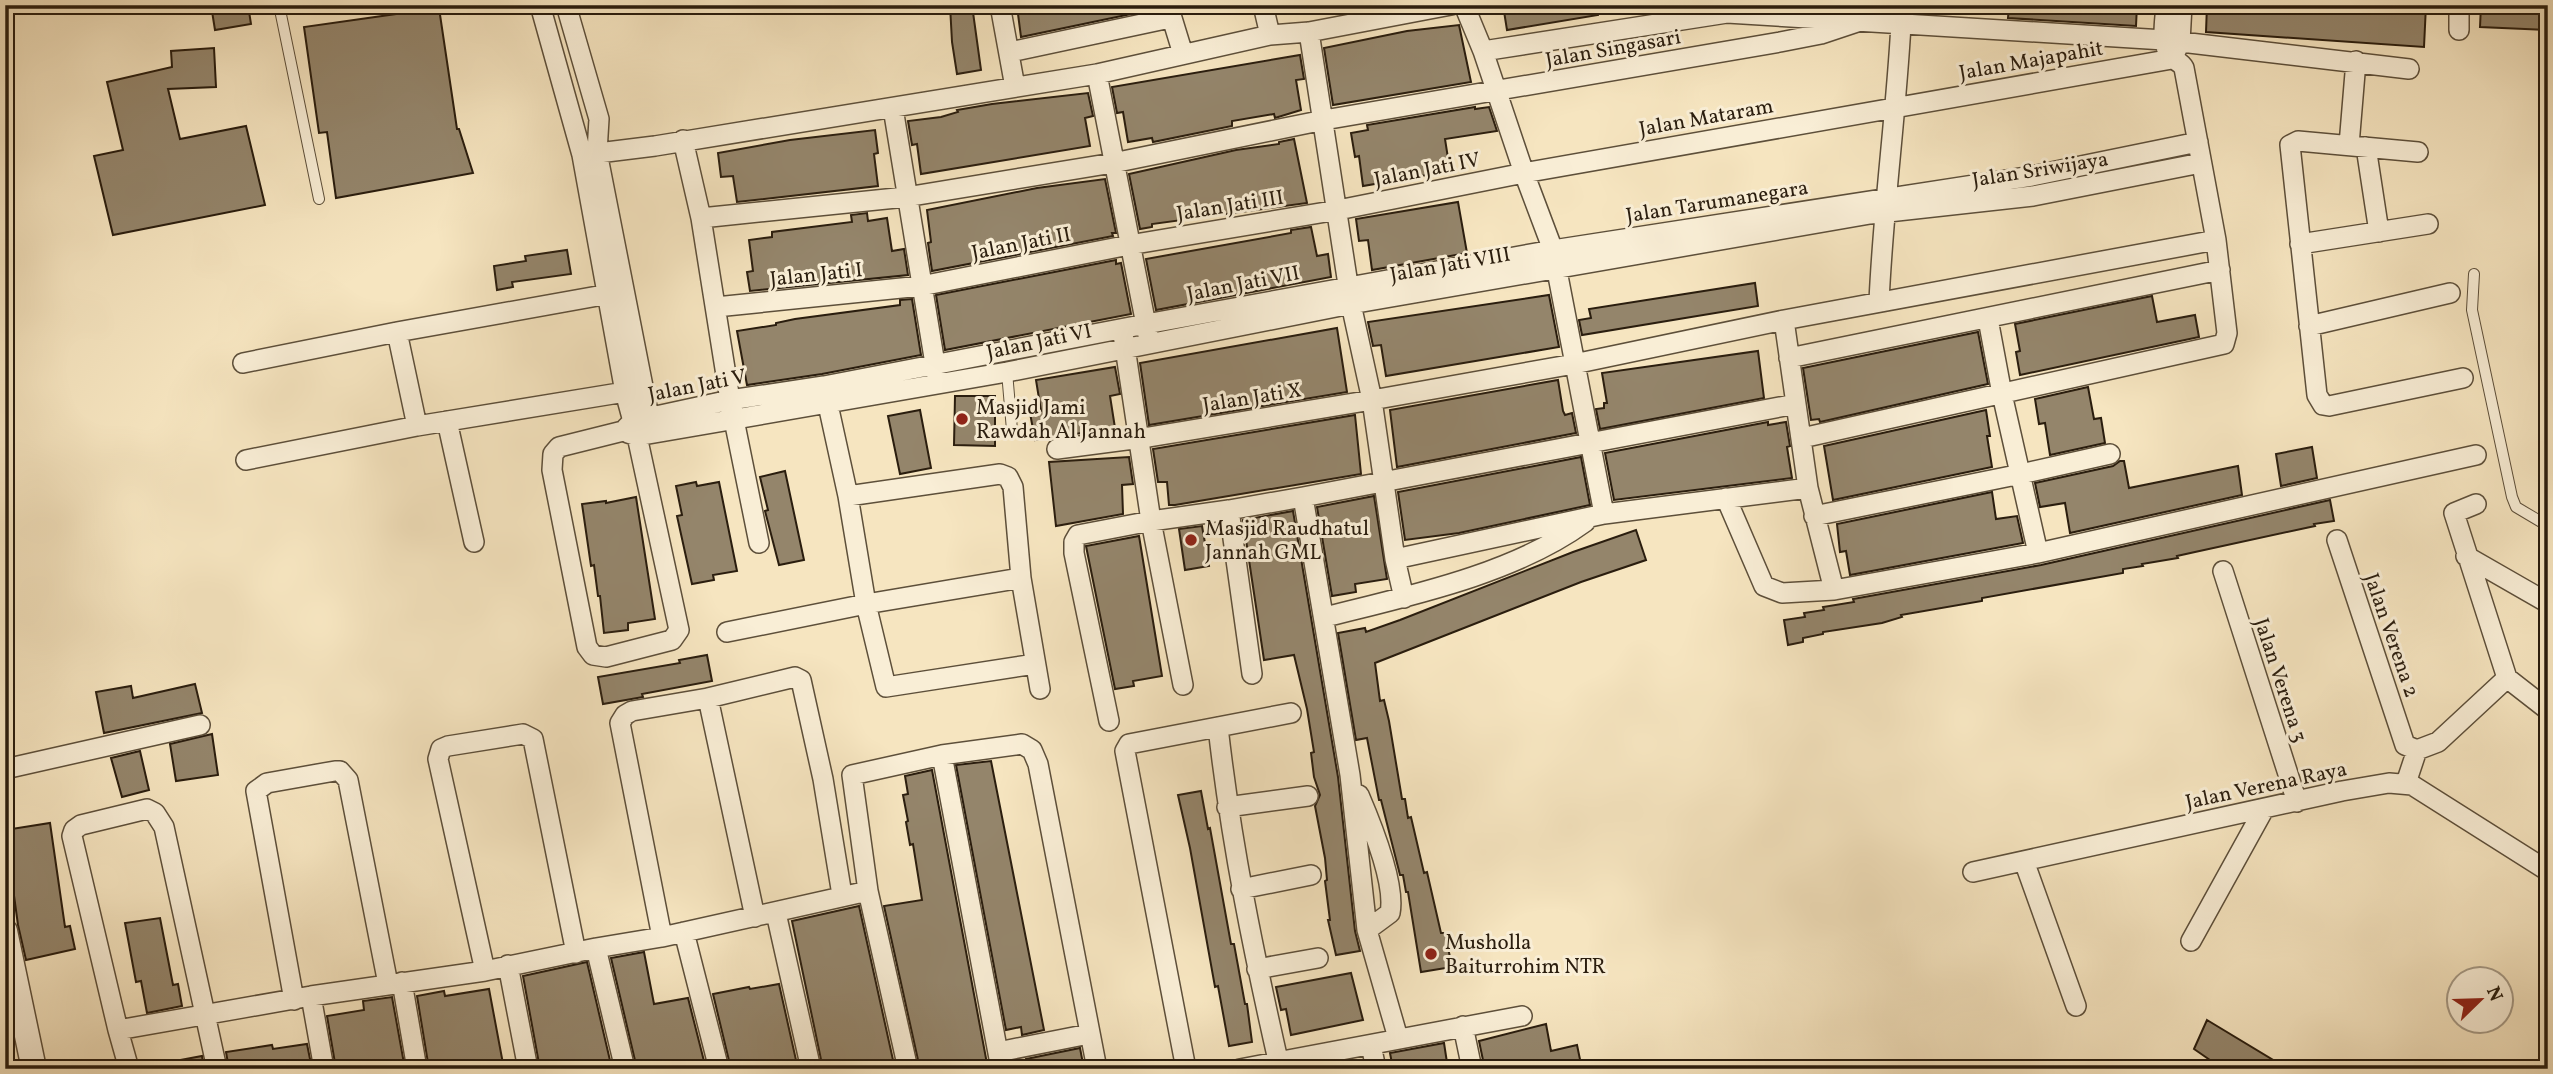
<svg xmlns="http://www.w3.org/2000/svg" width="2553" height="1074" font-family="Vollkorn,serif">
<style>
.building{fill:#94856b;stroke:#2a1d0e;stroke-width:2}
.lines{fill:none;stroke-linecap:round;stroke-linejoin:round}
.service-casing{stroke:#5d4f3a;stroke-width:12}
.minor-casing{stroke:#5d4f3a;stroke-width:22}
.tertiary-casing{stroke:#5d4f3a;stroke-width:27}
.service{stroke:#f9eed6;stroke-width:10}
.minor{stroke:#f9eed6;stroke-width:19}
.tertiary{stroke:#f9eed6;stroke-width:24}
.poi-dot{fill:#8f2418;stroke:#f9eed6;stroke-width:2.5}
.labels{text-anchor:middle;stroke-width:6;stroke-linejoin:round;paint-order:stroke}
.street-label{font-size:21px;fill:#2a1d0e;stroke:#f9eed6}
.poi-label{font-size:21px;fill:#2a1d0e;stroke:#f9eed6;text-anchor:start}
</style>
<rect width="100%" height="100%" fill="#f6e5c0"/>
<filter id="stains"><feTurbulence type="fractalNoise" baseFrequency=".00286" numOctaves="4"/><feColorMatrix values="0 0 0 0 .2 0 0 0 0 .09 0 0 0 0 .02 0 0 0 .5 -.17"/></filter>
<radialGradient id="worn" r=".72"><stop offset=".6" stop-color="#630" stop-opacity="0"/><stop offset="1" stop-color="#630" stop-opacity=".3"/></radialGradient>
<path class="building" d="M211,5H248L251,24L215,30Z
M950,5H972L981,70L957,74L952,42Z
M1076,5H1135L1136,13L1021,37L1018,14Z
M1503,5H1597L1598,15L1507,30Z
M2009,5H2137L2136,26L2008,18Z
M2207,5H2426L2424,47L2206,32Z
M2481,5L2546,6L2548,30L2480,27Z
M439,8L457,129H459L473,173L336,198L327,132L319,133L304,27Z
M1459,25L1471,82L1333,105L1324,48L1407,31Z
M214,48L216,87L168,89L180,139L246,126L265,205L113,235L94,156L123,150L107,82L172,67L171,51Z
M1300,55L1304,79L1296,80L1301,110L1275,118L1274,114L1232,121V126L1153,142L1152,138L1128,142L1123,112L1117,113L1112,87Z
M1088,93L1093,116L1085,118L1090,146L921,174L917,144L912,145L908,121L941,117L958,112L957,110L992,104Z
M1475,107V109L1489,107L1497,131L1445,139L1450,171L1363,186L1359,156L1355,157L1351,133L1368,130L1367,125Z
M875,130L878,153L874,154L878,186L737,202L733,176L721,177L718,153L790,140Z
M1294,139L1307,203L1152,224V227L1140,229L1129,174L1236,150L1279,144V142Z
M1105,179L1116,233H1112L1113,236L932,271L928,243L931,242L927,210L1037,188Z
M1458,202L1467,253L1372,270L1368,240L1359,241L1356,219Z
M867,213L868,221L887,218L892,251L904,249L908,275L750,291L747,272L753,271L749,240L772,237V232L852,222L851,215Z
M1311,227L1317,256L1328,254L1331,277L1156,310L1146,259L1291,233V230Z
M567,250L571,274L512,282L513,287L497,290L494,266L526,261L525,256Z
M1116,260V264L1121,263L1131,314L945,350L936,295Z
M1755,283L1758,306L1582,335L1579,320L1591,318L1589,309Z
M1549,295L1559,347L1386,376L1381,345L1373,346L1368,322Z
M2152,296L2157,322L2195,315L2199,337L2020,375L2016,352L2020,351L2015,324Z
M912,299L921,355L822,374L747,385L737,331L776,325V323L795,319L900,305V300Z
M1337,328L1347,392L1149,425L1140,363Z
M1978,332L1988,384L1820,422L1819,419L1811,420L1803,368Z
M1758,351L1764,398L1600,429L1596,409L1604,408V403H1607L1602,373Z
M1115,367L1120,394L1110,396L1115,428L1035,440L1030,413L1041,411L1036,380Z
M1558,380L1563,411L1565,415L1572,413L1576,433L1397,467L1390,410Z
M2088,387L2094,419L2101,418L2105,443L2050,455L2045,423L2039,424L2035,399Z
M955,396H995V446L954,445Z
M920,410L931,468L900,474L888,416Z
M1986,410L1990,436H1987L1992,467L1833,500L1824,446Z
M1355,415L1361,474L1175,505H1169L1167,482H1158L1153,449Z
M1768,422V425L1786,422L1790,446L1787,447L1792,478L1614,500L1605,453Z
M2312,447L2317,478L2281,486L2276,454Z
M1129,457L1133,484L1122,485L1123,514L1056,526L1049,462Z
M1581,457L1590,505L1459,533L1405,540L1398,492Z
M2120,461H2124L2129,488L2238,466L2242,495L2070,533L2065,503L2040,507L2035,483L2113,466Z
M785,471L804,560L779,565L765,511L768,510L760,477Z
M696,482L697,486L719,482L737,571L713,575L714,580L692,584L677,516L682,515L676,486Z
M1992,492L1996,519L2017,516L2023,543L1850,575L1846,551L1840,552L1837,524Z
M1374,496L1387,579L1355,584L1356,592L1332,596L1317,507Z
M636,497L655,619L628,623V630L604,633L600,596H598L594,565L591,566L582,504L606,501V503Z
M2330,500L2334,521L2314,524L2315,526L2195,552L2177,556L2178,558L2142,564L2143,566L2123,569V573L1982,598V601L1901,615L1902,617L1882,623L1823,632V634L1803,638V642L1788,645L1784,620L1805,617L1804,613L1824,610L1823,607L1854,602L1853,599L2041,565Z
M1293,511L1338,777L1355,931L1360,951L1336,955L1328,920H1330L1325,881L1327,880L1325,858L1315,806L1320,795L1314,777L1311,753L1314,752L1307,709L1294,655L1264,660L1243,520Z
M1202,526L1209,566L1185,570L1179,529Z
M1636,530L1646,560L1581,582L1375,663L1380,701L1384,700L1389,721L1402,799H1405L1408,818L1411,817L1424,873L1427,872L1441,933H1445L1452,967L1421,972L1408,892H1406L1403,875H1400L1381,800H1379L1367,738L1356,740L1338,633L1365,628L1366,632L1400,620L1573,552Z
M1139,536L1162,676L1133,681L1134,686L1115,689L1086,546Z
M707,655L712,681L642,694L643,697L603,704L598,677L680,663L679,660Z
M195,684L202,713L104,733L96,692L131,686L133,698Z
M212,734L218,775L176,781L170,744Z
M140,751L149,790L122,797L111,758Z
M991,761L1044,1030L1022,1035L1021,1027L1006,1030L956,765Z
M932,770L988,1069H920L884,906L922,900L913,844L910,845L906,822L908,821L903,795L908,794L905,776Z
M1201,791L1208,829L1210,828L1231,944H1234L1245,1004H1247L1252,1042L1229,1046L1218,986L1215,987L1190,848L1178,795Z
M50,823L65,927L70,926L75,949L26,960L18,925L5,830Z
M859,906L895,1069H823L792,921Z
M160,918L173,985L178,984L182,1006L147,1013L141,981L136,982L125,923Z
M644,952L654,1004L688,998L706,1069H637L611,958Z
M587,962L612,1069H540L523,976Z
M1351,973L1363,1020L1291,1035L1286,1009L1281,1010L1276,987Z
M779,984L798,1069H731L713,994L749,987L750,989Z
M489,989L504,1069H429L417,996L444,991L445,996Z
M392,997L405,1069H336L327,1016L364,1010L363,1001Z
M2207,1020L2288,1069H2223L2194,1049Z
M1546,1024L1551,1051L1577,1045L1582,1069H1492L1491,1063L1484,1065L1479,1041Z
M1444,1043L1448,1069H1393L1390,1053Z
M307,1044L312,1069H284V1066L268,1069H229L226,1052L272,1045L273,1049Z
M1080,1048L1084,1069H1028L1026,1059Z
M202,1056L204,1069H181L180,1060Z"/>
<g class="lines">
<g class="service-casing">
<path id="service" d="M279,5L319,199
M2474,274L2472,310L2512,497L2516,507L2548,526
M1007,372L1012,430"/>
</g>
<g class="minor-casing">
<path id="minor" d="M540,5L582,155
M566,5L599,119L597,152L649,417
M1000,5L1015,87
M1168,5L1183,54
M1263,5L1270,35
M1464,5L1483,51L1524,173L1553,250L1604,514
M2459,30V5
M1309,32L1351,304L1372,400L1395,559L1404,598
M1483,51L1727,13L2164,40L2409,69
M2176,51L2180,42L2182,5
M1010,52L1170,18
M1097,74L1148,335
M893,108L937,376
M683,140L701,218L730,400L759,543
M2349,145L2356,61
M2366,147L2379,232
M2418,152L2298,141L2290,145L2317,395L2323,405L2329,406L2463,378
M701,218L906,197L1113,163L1324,120L1780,42L1821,34L1860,21
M2300,244L2428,224
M1879,302C1883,209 1896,117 1901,24
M716,307L921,286L1129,245L1338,210L1524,173L2172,59
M1988,319L2002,394L2038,553
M1784,320L2216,240
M2309,326L2450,293
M397,332L417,426L625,392
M1123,334L1151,521L1183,685
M1789,358L2220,270
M243,363L397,332L620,292
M825,391L848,496L866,604L886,687L1035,664
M447,421L474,542
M626,428L633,421L730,400L824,386L1146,324L1553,250L2032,176L2198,142
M623,431L559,447L553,454L552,470L587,647L593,655L606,657L672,640L679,630L637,436L625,392L582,155L655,146L1097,74L1270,35L1309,32L1451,5
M628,433L637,436L1007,372L1351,304L1870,214L2033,196L2201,163
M1802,438L2224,344L2227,333L2216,240L2184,68C2181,62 2175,61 2171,57C2160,42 2165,22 2166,5
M1057,449L1149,437L1372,400L1574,364L1784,320L1808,488L1834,590L2038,553L2476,455
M246,460L417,426
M848,496L1000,474L1008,477L1013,487L1021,578L1040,689
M1303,497L1350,775L1367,930L1398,1038
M1726,498L1764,586L1782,593L1834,590
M2476,504L2454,513L2507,678L2548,710
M1229,510L1252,674
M1814,516L2021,474L2110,454
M2337,540L2405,745L2417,750L2438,742L2507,678
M2466,556L2548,603
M1395,559L1604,514L1808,488
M2223,571L2297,802
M1325,617C1409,596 1514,574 1585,522
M727,632L866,604L1021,578
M708,698L795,677L801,680L823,779L842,895
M1109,721L1074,553V542L1078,535L1151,521L1229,510L1303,497L1796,404
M1218,727C1231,843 1254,955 1280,1069
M942,755L1001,1069
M5,769L200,725
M2406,783L2417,750
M1359,795C1371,823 1396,884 1390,913L1367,930
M1227,807L1308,796
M2024,861L2076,1006
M1973,872L2342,791L2389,783L2412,785L2548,871
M1241,889L1311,875
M776,913L811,1069
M684,932L719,1069
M662,937L620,723L625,715L632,711L708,698L755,917
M2191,941L2264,809
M596,948L625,1069
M508,965L528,1069
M1257,969L1318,958
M485,971L438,759L441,749L448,746L523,734L533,739L576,953
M402,982L417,1069
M311,996L324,1069
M294,1000L256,791L267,783L335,771H340L348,780L388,984
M1463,1026L1472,1069
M118,1030L72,836L74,830L81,825L147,809L155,813L164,827L217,1069
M1371,1045L1376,1069
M998,1052L1089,1034
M129,1069L118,1030L311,996L485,971L596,948L662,937L868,891
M908,1069L868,891L852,775L942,755L1022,744L1032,750L1038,764L1097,1069
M1186,1069L1125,751L1129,744L1291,713
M1240,1069L1522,1016"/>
</g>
<g class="tertiary-casing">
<path id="tertiary" d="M5,931L34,1069"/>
</g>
<use href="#service" class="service"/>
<use href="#minor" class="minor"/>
<use href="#tertiary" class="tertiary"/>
</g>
<g class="poi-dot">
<circle cx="962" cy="419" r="7"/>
<circle cx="1191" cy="540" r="7"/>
<circle cx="1431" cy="954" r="7"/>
</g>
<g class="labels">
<g class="street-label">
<text transform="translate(1613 48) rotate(-10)" y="7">Jalan Singasari</text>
<text transform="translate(2031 60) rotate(-10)" y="7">Jalan Majapahit</text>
<text transform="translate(1706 117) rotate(-10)" y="7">Jalan Mataram</text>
<text transform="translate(1427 169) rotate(-11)" y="7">Jalan Jati IV</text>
<text transform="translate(2040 169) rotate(-9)" y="7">Jalan Sriwijaya</text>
<text transform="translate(1717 201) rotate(-9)" y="7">Jalan Tarumanegara</text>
<text transform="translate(1230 205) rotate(-9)" y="7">Jalan Jati III</text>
<text transform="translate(1021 243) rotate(-11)" y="7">Jalan Jati II</text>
<text transform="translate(1450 264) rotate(-10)" y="7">Jalan Jati VIII</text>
<text transform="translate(816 274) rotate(-6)" y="7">Jalan Jati I</text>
<text transform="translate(1243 283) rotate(-11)" y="7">Jalan Jati VII</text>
<text transform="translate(1039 341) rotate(-12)" y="7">Jalan Jati VI</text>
<text transform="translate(697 385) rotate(-11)" y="7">Jalan Jati V</text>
<text transform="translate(1252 397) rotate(-9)" y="7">Jalan Jati X</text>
<text transform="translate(2392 635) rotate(71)" y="7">Jalan Verena 2</text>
<text transform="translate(2281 680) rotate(72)" y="7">Jalan Verena 3</text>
<text transform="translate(2266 785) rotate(-12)" y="7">Jalan Verena Raya</text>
</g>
<g class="poi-label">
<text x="976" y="414">Masjid Jami<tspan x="976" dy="24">Rawdah Al Jannah</tspan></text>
<text x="1205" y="535">Masjid Raudhatul<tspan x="1205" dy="24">Jannah GML</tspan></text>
<text x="1445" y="949">Musholla<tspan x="1445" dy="24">Baiturrohim NTR</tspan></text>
</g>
</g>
<rect width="2553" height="1074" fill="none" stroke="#f6e5c0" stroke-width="28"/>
<rect x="7" y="7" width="2539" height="1060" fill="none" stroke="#2a1d0e" stroke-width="3.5"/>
<rect x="14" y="14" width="2525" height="1046" fill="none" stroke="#2a1d0e" stroke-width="2"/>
<g transform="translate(2480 1000) rotate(67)"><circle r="33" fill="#f9eed6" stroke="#a69a86" stroke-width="2"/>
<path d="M0-5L12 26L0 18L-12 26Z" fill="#8f2418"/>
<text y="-10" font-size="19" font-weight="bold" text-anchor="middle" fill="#2a1d0e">N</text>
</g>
<rect width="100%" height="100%" filter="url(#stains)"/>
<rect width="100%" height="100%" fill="url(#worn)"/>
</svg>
